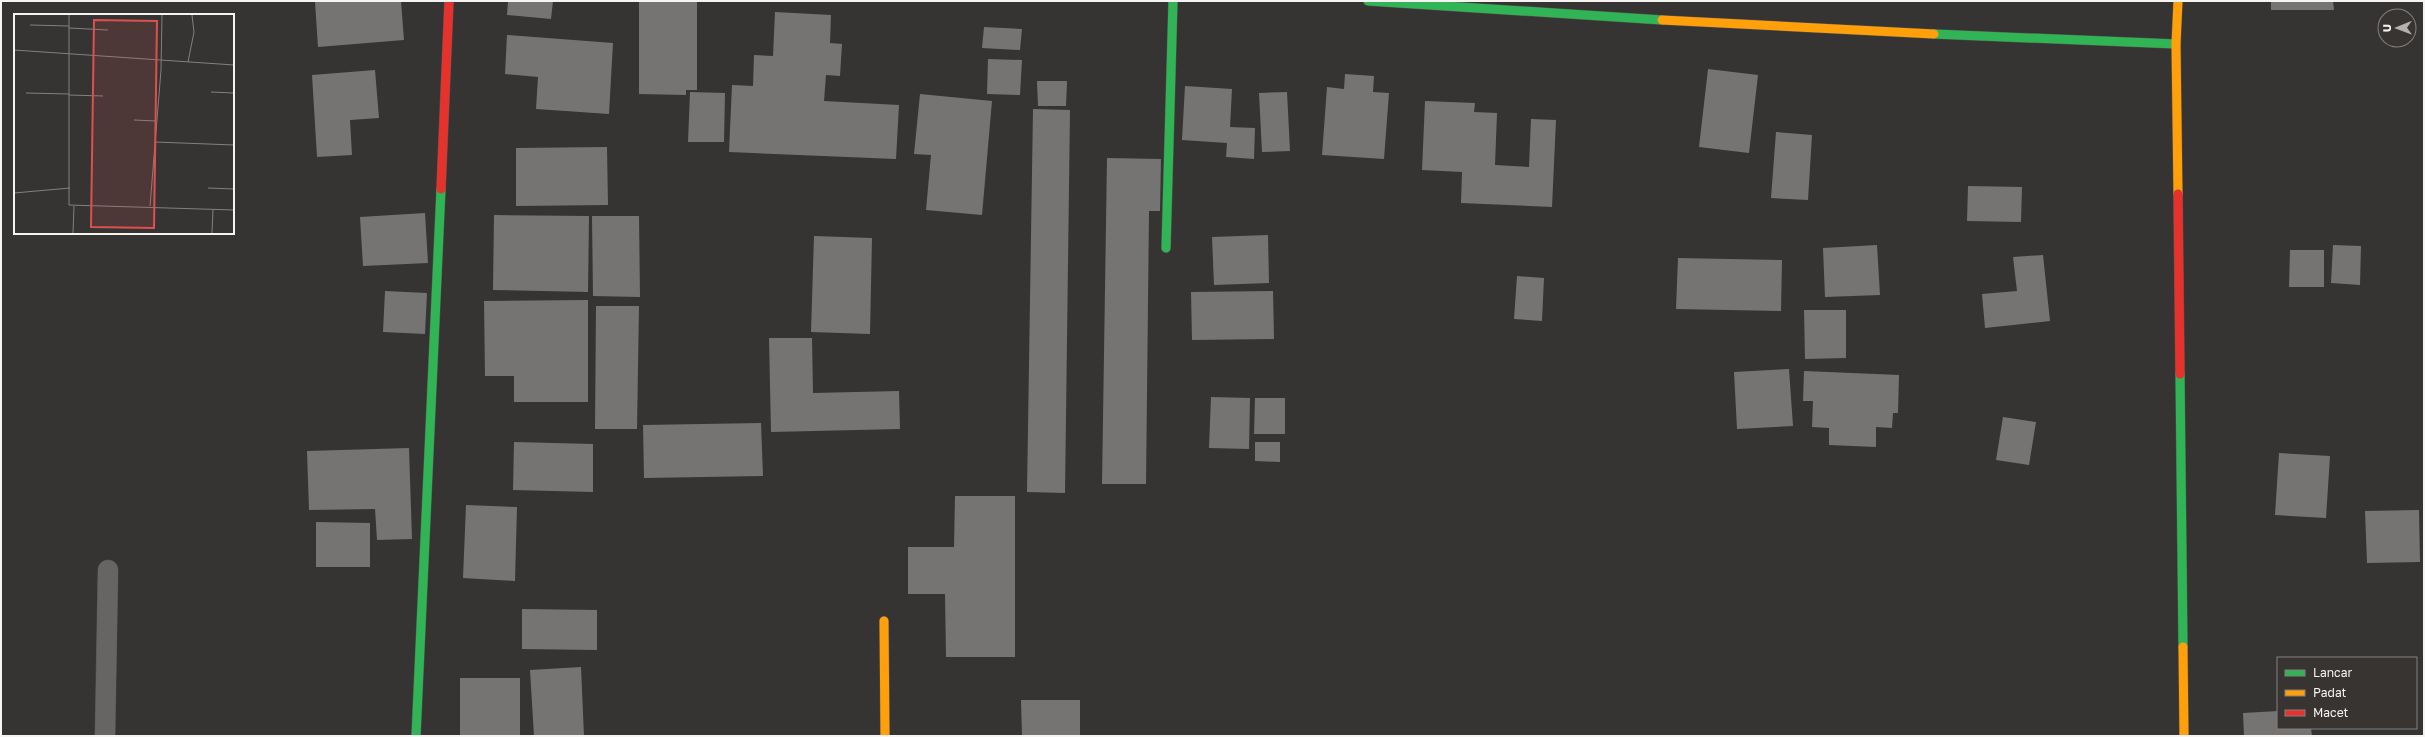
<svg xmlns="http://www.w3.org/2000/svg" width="2425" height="737" font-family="'Golos Text',sans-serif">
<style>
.building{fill:#767473}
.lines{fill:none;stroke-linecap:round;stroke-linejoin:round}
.lane-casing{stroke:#51504f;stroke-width:21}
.fast-casing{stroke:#51504f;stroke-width:10}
.slow-casing{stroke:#51504f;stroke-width:10}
.jam-casing{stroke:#51504f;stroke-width:10}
.lane{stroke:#666564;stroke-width:20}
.fast{stroke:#30b455;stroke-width:9}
.slow{stroke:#ff9f0a;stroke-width:9}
.jam{stroke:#e5322d;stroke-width:9}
.inset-road{fill:none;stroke:#83817f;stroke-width:1}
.view{fill:#dc5150;fill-opacity:0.15;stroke:#dc5150;stroke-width:2}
.inset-edge{fill:none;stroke:#f6f4f2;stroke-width:2}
</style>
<rect width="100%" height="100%" fill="#363433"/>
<path class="building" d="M333,1H401L404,40L318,47L315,2Z
M508,1H553L551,19L507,15Z
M639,1H697V90H686V95L639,94Z
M2271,1H2333L2334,10H2271Z
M775,12L831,15L830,43L842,44L840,76L826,75L824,101L899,105L896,159L729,152L732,85L753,86L754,55L773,56Z
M984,27L1022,29L1020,50L982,48Z
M507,35L613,43L609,114L536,109L538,77L505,74Z
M988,59L1022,60L1020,95L987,94Z
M1708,69L1758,75L1749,153L1699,147Z
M375,70L379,118L350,120L352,155L317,157L312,75Z
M1345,74L1374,76L1373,92L1389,93L1384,159L1322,155L1327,87L1344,89Z
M1037,81H1067L1066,106H1038Z
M1185,86L1232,89L1230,127L1255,128L1254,159L1226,157L1227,143L1182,140Z
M690,92L725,93L724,142H688Z
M1287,92L1290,151L1262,152L1259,93Z
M920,94L992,101L982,215L926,210L931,155L914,154Z
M1425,101L1475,103L1474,112L1497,113L1495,165L1529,167L1531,119L1556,120L1552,207L1461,203L1462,172L1422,170Z
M1033,109L1070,110L1065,493L1027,492Z
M1776,132L1812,135L1808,200L1771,198Z
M607,147L608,205L516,206V148Z
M1107,158L1161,159L1160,211H1149L1146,484H1102Z
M1968,186L2022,187L2021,222L1967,221Z
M425,213L428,263L363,266L360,217Z
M494,215L589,216L588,292L493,290Z
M592,216H639L640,297L593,296Z
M1268,235L1269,283L1214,285L1212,237Z
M814,236L872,238L870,334L811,332Z
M1877,245L1880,295L1825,297L1823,248Z
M2333,245L2361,246L2360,285L2331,283Z
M2290,250H2324V287H2289Z
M2043,255L2050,321L1985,328L1982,294L2017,291L2013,257Z
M1678,258L1782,260L1781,311L1676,309Z
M1517,276L1544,278L1542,321L1514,319Z
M385,291L427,293L425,334L383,332Z
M1273,291L1274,339L1192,340L1191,292Z
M588,300V402H514V376H485L484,301Z
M596,306H639L637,429H595Z
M1804,310H1846V358L1805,359Z
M769,338H812L813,393L899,391L900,429L771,432Z
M1789,369L1793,426L1737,429L1734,372Z
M1804,371L1899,375L1898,413H1893L1892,428L1876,427V447L1829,445V428L1812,427L1813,401H1803Z
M1211,397L1250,398L1249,449L1209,448Z
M1255,398H1285V434H1254Z
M2003,417L2036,422L2029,465L1996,460Z
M761,423L763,476L644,478L643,425Z
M514,442L593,444V492L513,490Z
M1255,442H1280V462L1255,461Z
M409,448L412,539L377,540L375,509L309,510L307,451Z
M2279,453L2330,456L2326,518L2275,515Z
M955,496H1015V657H946L945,594H908V547H954Z
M466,505L517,507L515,581L463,578Z
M2419,510L2420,562L2367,563L2365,511Z
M316,522L370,523V567H316Z
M522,609L597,610V650L522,649Z
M581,667L584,736H534L530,670Z
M460,678H520V736H460Z
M1021,700H1080V736H1022Z
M2278,711V728H2311L2312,736H2244L2243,713Z"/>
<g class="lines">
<g class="lane-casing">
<path id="lane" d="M105,736L108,570"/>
</g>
<g class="fast-casing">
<path id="fast" d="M1368,1L1662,20
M1934,34L2176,44
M1166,248L1173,1
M2180,374L2183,647
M416,736L441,189"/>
</g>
<g class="slow-casing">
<path id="slow" d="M1662,20L1934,34
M2178,194L2176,44L2178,1
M884,621L885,736
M2183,647L2184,736"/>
</g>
<g class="jam-casing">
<path id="jam" d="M441,189L449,1
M2178,194L2180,374"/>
</g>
<use href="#lane" class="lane"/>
<use href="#fast" class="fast"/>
<use href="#slow" class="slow"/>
<use href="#jam" class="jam"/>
</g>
<g transform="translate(14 14)">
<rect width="220" height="220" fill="#363433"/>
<path class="inset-road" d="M55,1V191L220,196M16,11L55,12M55,14L94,16M0,36L220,51M174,48L180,18L178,1M197,78L220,79M12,79L55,80M55,81L89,82M120,106L142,107M141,128L220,131M194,174L220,175M0,179L56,174M136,192L147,56L148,1M59,219L60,192M198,219L199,196"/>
<path class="view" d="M80,6L143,7L140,214L77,213Z"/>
<rect width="220" height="220" class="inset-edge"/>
</g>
<rect width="2425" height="737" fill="none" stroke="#f6f4f2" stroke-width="4"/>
<rect x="2277" y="657" width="140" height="72" fill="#373432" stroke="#83817f"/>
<rect x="2285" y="670" width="20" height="6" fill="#30b455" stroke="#83817f"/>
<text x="2313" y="677" font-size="12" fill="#f6f4f2">Lancar</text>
<rect x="2285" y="690" width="20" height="6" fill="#ff9f0a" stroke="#83817f"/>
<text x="2313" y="697" font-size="12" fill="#f6f4f2">Padat</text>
<rect x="2285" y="710" width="20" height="6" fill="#e5322d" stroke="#83817f"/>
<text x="2313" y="717" font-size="12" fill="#f6f4f2">Macet</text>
<g transform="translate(2397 28) rotate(269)"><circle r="19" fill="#373432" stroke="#83817f"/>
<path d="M0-3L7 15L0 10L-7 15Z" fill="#b3b1af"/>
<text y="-6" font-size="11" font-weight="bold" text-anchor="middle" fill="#f6f4f2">U</text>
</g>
</svg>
